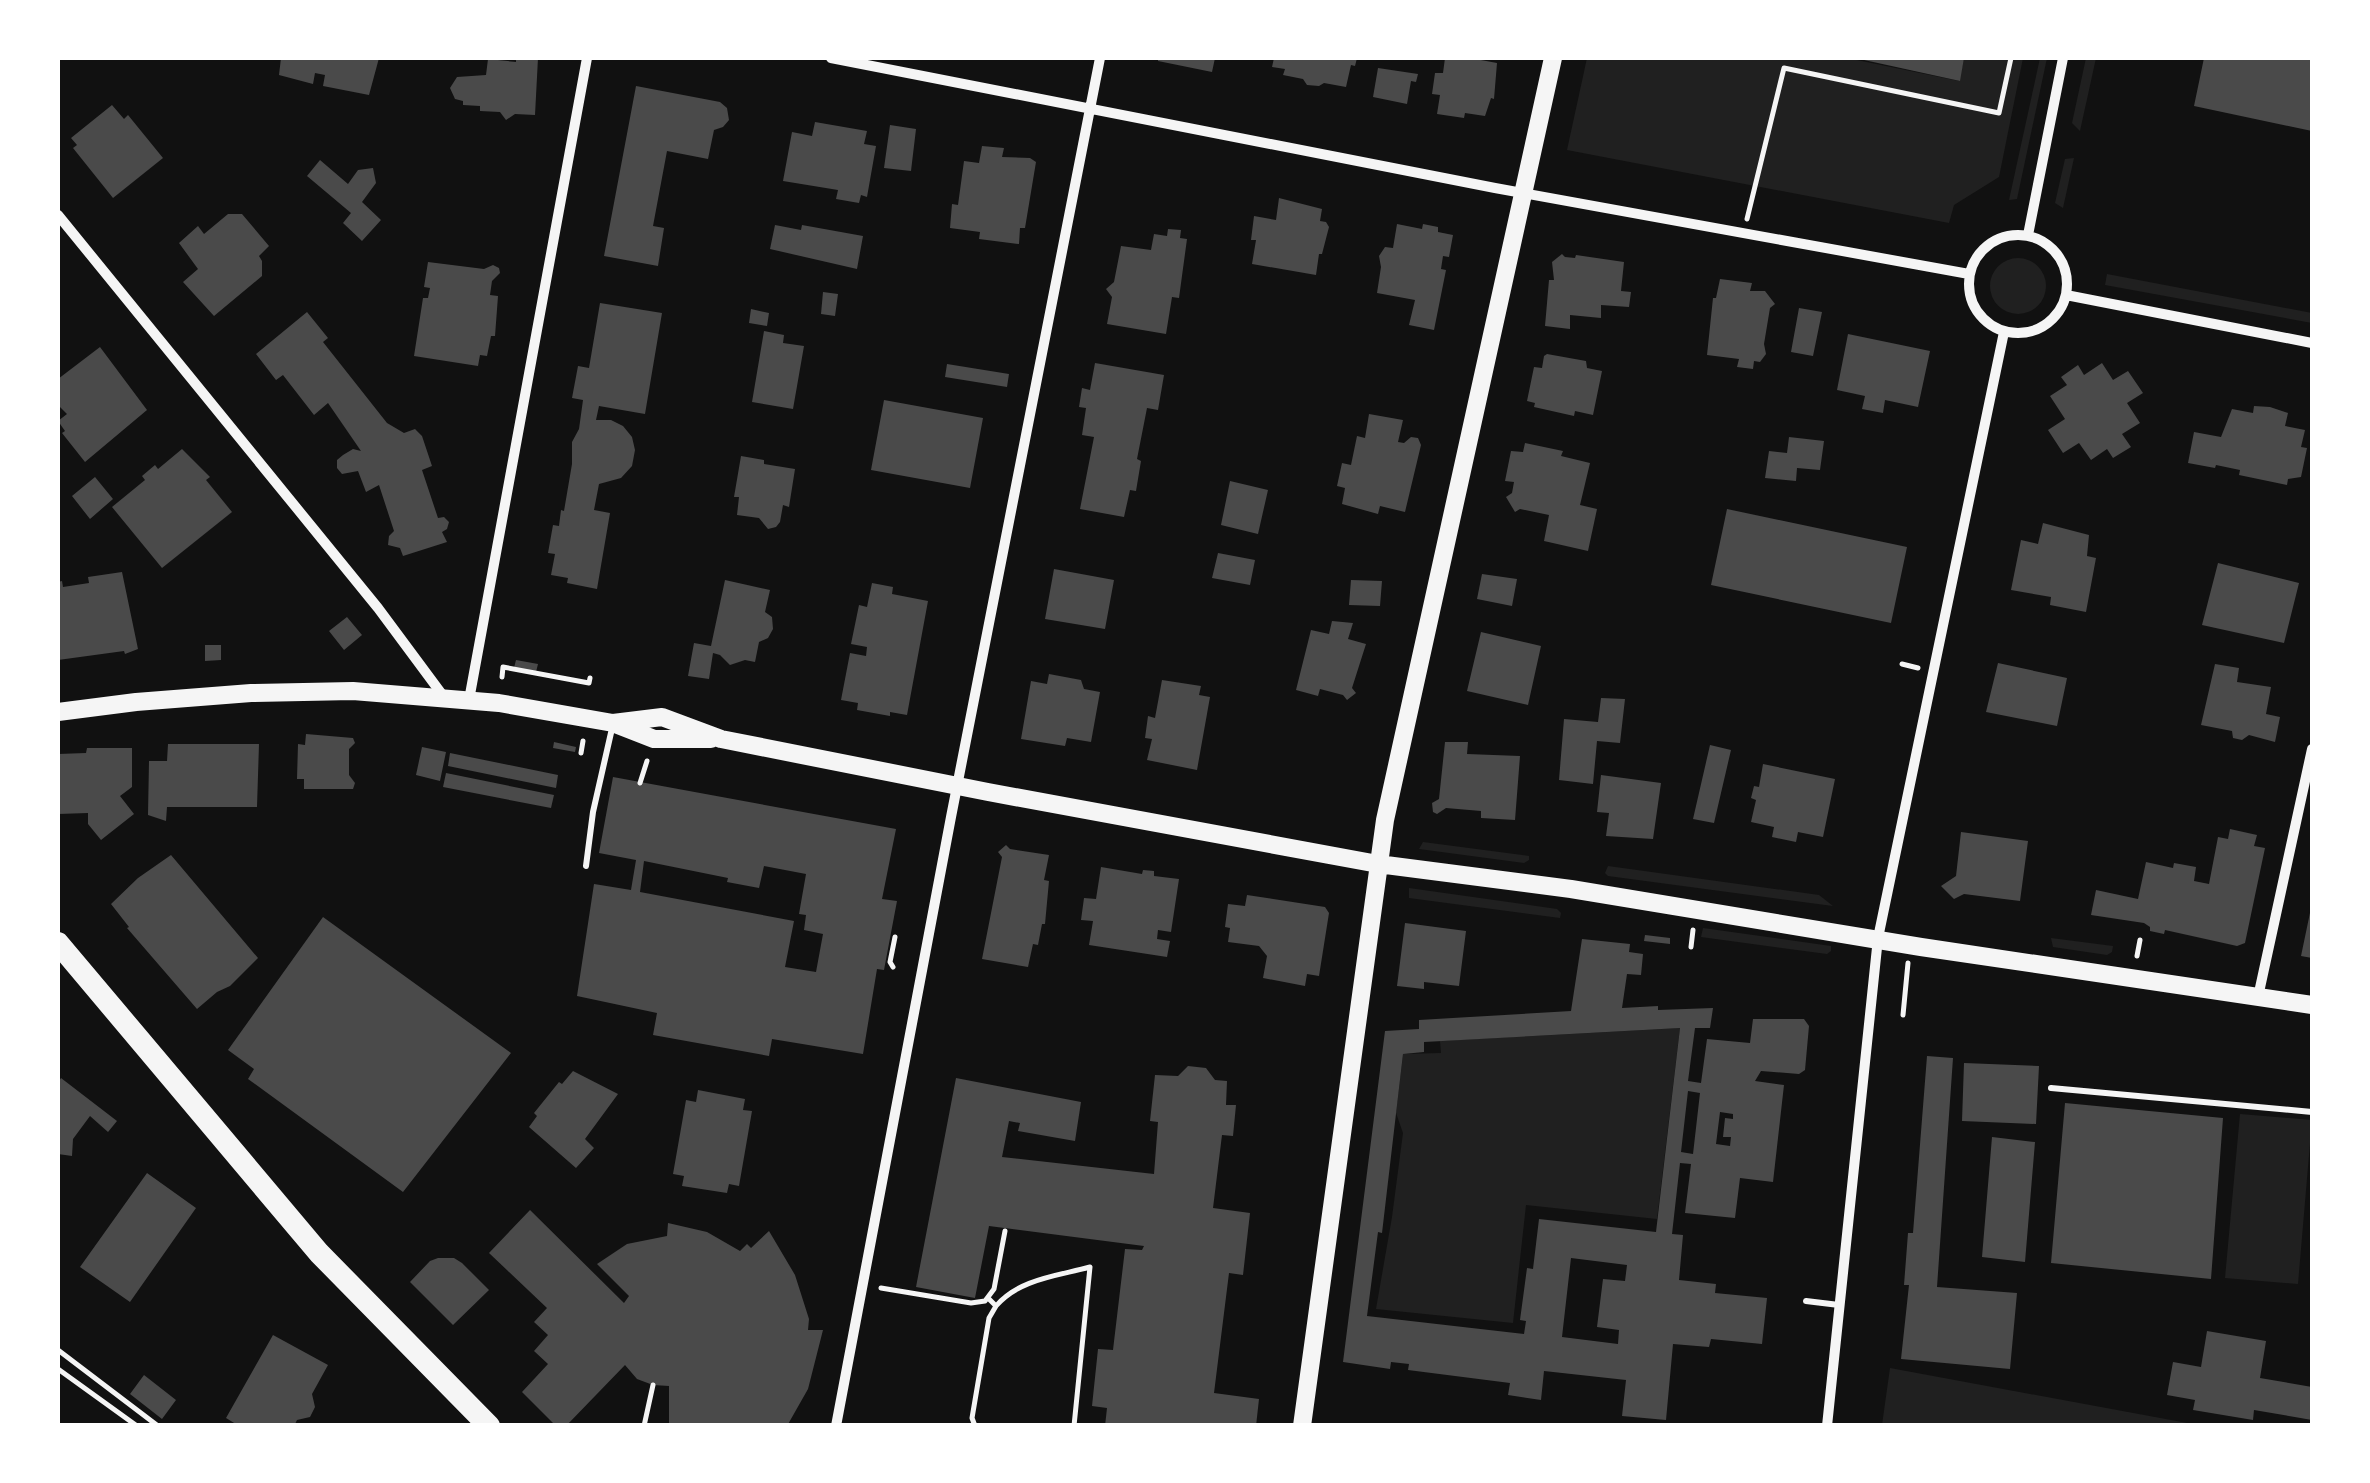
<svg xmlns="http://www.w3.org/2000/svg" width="2370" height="1483" font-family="Roboto,sans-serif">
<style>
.green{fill:#202020}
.building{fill:#4a4a4a;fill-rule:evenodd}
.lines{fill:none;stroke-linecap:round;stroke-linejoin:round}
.path{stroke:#f5f5f5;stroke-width:5}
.service{stroke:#f5f5f5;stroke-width:6}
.minor{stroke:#f5f5f5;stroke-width:10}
.tertiary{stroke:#f5f5f5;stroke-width:18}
.primary{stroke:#f5f5f5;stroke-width:22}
</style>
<rect width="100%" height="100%" fill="#111"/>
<path class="green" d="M1587,58H1847L1959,81L1964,58H2023L1999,177L1954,205L1949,223L1567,150Z
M2040,58H2047L2017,199L2009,200Z
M2086,58H2096L2080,131L2072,123Z
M2074,158L2063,208L2055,203L2065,159Z
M1990 286a28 28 0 1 1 56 0a28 28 0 1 1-56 0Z
M2107,274L2312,313V323L2105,285Z
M1423,842L1529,856V860L1524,863L1419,849Z
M1608,866L1819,895L1833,906L1608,876L1605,873Z
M1409,888L1557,909L1561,913L1560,918L1409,898Z
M1703,928L1831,946V951L1827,954L1701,937Z
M2051,938L2113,946L2112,952L2107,955L2053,947Z
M1680,1028L1657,1219L1526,1205L1513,1323L1376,1309L1392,1217L1403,1133L1396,1113L1403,1054L1441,1053L1440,1041Z
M2240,1114L2312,1120L2298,1284L2225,1278Z
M1890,1368L2198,1425H1882Z"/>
<path class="building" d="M281,58L299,59L379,58L369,95L323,86L325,75L315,73L313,84L279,75Z
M516,58H538L535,115L515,114L506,120L500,112L480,111V106L463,105V101L455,99L450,88L457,77L486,75L488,59L516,62Z
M1158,58H1215L1212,72L1158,61Z
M1274,58H1357L1355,66L1351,65L1346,87L1324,83L1319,86L1307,85L1303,79L1283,75L1285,69L1272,67Z
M1445,58H1470L1497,63L1494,99L1491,98L1485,116L1465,113L1464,118L1437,114L1440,95L1432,94L1435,73H1443Z
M1855,58H1964L1960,81Z
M2204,58H2312V131L2194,106Z
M1378,68L1418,74L1416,82L1411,81L1407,104L1373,97Z
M636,86L720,102L727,108L729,120L723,127L714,130L708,159L667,151L653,226L664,228L658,266L604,256Z
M112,105L124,119L128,115L163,158L113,198L73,148L77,145L71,138Z
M815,122L867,131L864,144L876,146L867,197L861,195L859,203L836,199L838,190L783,181L792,132L812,136Z
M890,125L916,129L911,171L884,168Z
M982,146L1004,148L1002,157L1030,158L1036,162L1025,228H1020L1019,244L979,239L980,232L950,228L952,204L958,205L964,161L979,163Z
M320,160L348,184L358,170L373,168L376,183L362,202L381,220L362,241L343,223L351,213L307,176Z
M1279,198L1322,209L1320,221L1326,222L1329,227L1322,254H1319L1316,275L1252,264L1256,240H1251L1254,216L1276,220Z
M228,214H242L269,246L259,256L262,261V276L214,316L183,282L198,269L179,243L198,226L204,234Z
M1397,224L1422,229L1423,224L1438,227V232L1453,235L1449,257L1443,256L1441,269L1446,270L1434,330L1409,325L1415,300L1377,293L1381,267L1379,256L1385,247L1393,248Z
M775,225L801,230L802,225L863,236L857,269L770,249Z
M1168,229L1181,230L1180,238L1187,239L1179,298L1172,297L1166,334L1107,324L1112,297L1106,289L1114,282L1121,246L1151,250L1154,234L1167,236Z
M1562,254L1565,257L1575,258L1576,255L1624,262L1621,291L1631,292L1629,307L1601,305V318L1570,315V329L1545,326L1549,280H1554L1552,262Z
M428,262L484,269L493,265L499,268L500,273L492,281L490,295L498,296L495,336H491L487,356L480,355L478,366L414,356L423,298H428L430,288L424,287Z
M1720,279L1752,283L1750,291H1765L1775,304L1770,308L1764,344L1766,354L1760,362L1754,361L1753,369L1737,367L1739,359L1707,355L1713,298H1716Z
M823,292L838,294L835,316L821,314Z
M600,303L662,313L645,414L599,406L596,420H611L623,426L632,437L635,450L632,466L621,478L599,484L594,510L610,513L597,589L567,583L568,578L551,575L555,554L548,553L553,525L559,526L561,510L564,511L572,464V442L579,429L583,400L572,398L578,366L589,368Z
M1799,308L1822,312L1813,356L1791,352Z
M751,309L769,313L767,326L749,323Z
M307,312L328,338L323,342L387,423L404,433L415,429L422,436L432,466L422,470L438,518L444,517L449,522L447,529L442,532L447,542L403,556L400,548L388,545L389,536L394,531L379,485L366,492L358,471L342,474L337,468V460L343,455L353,449L361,451L328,403L314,415L283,375L276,380L256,354Z
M764,331L784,335L783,343L804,346L793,409L752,402Z
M1848,334L1930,351L1918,407L1885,400L1883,413L1862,409L1865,396L1837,390Z
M100,347L147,410L85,462L62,433L65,431L58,421L67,414L58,405V379Z
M1547,354L1586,361L1587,368L1602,371L1593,415L1575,411L1574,416L1534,407L1535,403L1527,401L1534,367L1542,368L1544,356Z
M1095,363L1164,375L1158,410L1147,408L1137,459L1141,461L1136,491L1130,490L1124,517L1080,509L1094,437L1082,435L1086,408L1079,407L1082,388L1090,390Z
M2102,363L2113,380L2128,371L2143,393L2127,403L2140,423L2122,434L2131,447L2113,458L2107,449L2091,460L2079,443L2063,453L2048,430L2065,419L2050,396L2067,385L2061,377L2078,365L2084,375Z
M947,364L1009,374L1007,387L945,377Z
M884,400L983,418L970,488L871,470Z
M2254,406L2270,407L2288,413L2285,426L2305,430L2301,447L2307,448L2301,477L2288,479L2287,485L2239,475L2240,470L2216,465L2215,468L2188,463L2194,432L2221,437L2232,409L2253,413Z
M1369,414L1403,420L1398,442L1404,443L1411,437L1418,438L1421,445L1405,512L1380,506L1378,514L1342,504L1345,488L1337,486L1342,463L1351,465L1357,436L1365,438Z
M1789,437L1824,441L1820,470L1797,468L1796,481L1765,478L1769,451L1787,453Z
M1525,443L1563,451L1561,456L1590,463L1580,505L1597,509L1588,551L1544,541L1549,515L1520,509L1515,512L1506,497L1512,493L1514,482L1505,481L1511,451L1523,452Z
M182,449L210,477L206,480L232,512L162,568L112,507L145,480L142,476L155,465L158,469Z
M741,456L764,460V464L795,469L789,507L783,505L780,522L776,527L768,529L759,518L737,515L739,497H734Z
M95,477L113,499L90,519L72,496Z
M1230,481L1268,490L1258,534L1221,525Z
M1727,509L1907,547L1891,623L1711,585Z
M2043,523L2089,535L2087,556L2096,558L2086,612L2050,605L2051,597L2011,590L2021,540L2038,544Z
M1218,553L1255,560L1250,585L1212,578Z
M2218,563L2299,583L2284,643L2202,625Z
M1054,569L1114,580L1105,629L1045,619Z
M122,572L138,649L125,654L124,651L58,660V582L62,581L63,587L89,583L88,577Z
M1482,574L1517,579L1512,606L1477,599Z
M725,580L770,590L765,612L772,617L773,629L768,638L759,642L755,662L745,660L730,665L720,655L713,653L709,679L688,676L694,643L711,646Z
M1351,580L1382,581L1380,606L1349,605Z
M872,583L893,587L892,594L928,601L907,715L890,712V716L857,710L858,703L841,700L850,653L866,656L867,647L851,644L859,605L867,607Z
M347,617L362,635L344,650L329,631Z
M1332,621L1353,623L1348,639L1366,644L1352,688L1356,693L1347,700L1343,695L1320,689L1318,696L1296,690L1311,630L1329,634Z
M1481,632L1541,646L1528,705L1467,691Z
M205,645H221V660L205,661Z
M516,660L538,664L536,672L514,668Z
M1998,663L2067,678L2057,726L1986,712Z
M2215,664L2239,668L2237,682L2271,687L2266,714L2280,717L2275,742L2249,735L2242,740L2233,738L2232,731L2201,725Z
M1049,674L1081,680L1084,689L1100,692L1091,742L1067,738L1065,746L1021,739L1031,681L1047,684Z
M1162,680L1201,686L1199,695L1210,697L1197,770L1147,760L1152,739L1145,738L1148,716L1155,718Z
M1601,698L1625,699L1620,743L1597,741L1593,784L1559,780L1564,719L1598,722Z
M306,734L353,738L355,743L349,749V775L355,783L353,789H304V779H297L298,744L305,745Z
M554,742L576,747L575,752L553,748Z
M1445,742H1468L1467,754L1520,756L1515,820L1481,818V811L1446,808L1437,814L1433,812L1432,803L1439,799Z
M168,744H259L257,807H167L166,821L148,815L149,761H167Z
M1710,745L1731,750L1714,823L1693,819Z
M422,747L446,752L440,781L416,775Z
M87,748H132V787L120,796L134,814L101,840L88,824V813L58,814V754L86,753Z
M450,753L558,775L556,788L448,766Z
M1763,764L1835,779L1823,837L1798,832L1796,842L1772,837L1774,827L1751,822L1756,800L1751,798L1754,786L1759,787Z
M446,773L554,795L551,808L443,787Z
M1601,775L1661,783L1653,839L1606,836L1609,813L1597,812Z
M613,777L896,829L882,899L897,901L884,970L877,969L863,1054L772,1039L769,1056L653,1035L657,1013L577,996L594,884L631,890L636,860L599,853ZM644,861L728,878L727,882L759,888L764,866L806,874L799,914L806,915L804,930L823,934L816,972L785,967L794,921L640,892Z
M2230,829L2257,835L2254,846L2265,848L2245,943L2237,946L2165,930L2164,934L2150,931V927L2144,923L2091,915L2096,890L2138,899L2146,862L2173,868L2174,863L2196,867L2194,881L2209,884L2218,837L2228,839Z
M1961,832L2028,841L2020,901L1964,894L1954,899L1941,886L1956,876Z
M1006,845L1010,849L1049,855L1044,880L1049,881L1045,924H1042L1038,945L1033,944L1028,967L982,959L1002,857L998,852Z
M171,855L258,958L230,986L217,992L197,1009L127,928L129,927L111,904L138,878Z
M1101,867L1142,874L1143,870L1154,871V876L1179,879L1171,932L1158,930L1157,939L1170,941L1167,957L1089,945L1093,921L1081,920L1084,898L1096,899Z
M1247,895L1325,907L1329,913L1319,976L1307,974L1305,986L1263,978L1267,956L1259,946L1228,942L1230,928L1225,927L1228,904L1245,906Z
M2311,908H2312V958L2301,956Z
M323,917L511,1053L403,1192L248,1079L254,1069L228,1050Z
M1405,923L1466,931L1459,986L1424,982V989L1397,986Z
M1645,935L1670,938V944L1644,941Z
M1582,939L1630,944L1629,952L1643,954L1641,975L1627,974L1622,1008L1658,1006V1010L1713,1008L1710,1028H1695L1688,1081L1701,1083L1707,1039L1750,1043L1753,1019H1804L1809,1026L1805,1070L1799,1074L1761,1071L1755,1081L1784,1085L1773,1182L1740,1178L1735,1218L1685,1213L1691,1164L1680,1163L1672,1234L1683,1235L1679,1280L1716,1284L1715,1293L1767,1298L1762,1344L1711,1339L1709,1347L1673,1344L1666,1420L1622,1416L1626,1380L1544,1371L1541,1400L1508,1395L1510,1383L1408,1370L1409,1364L1391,1362L1390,1369L1343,1362L1385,1031L1419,1029V1020L1571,1011ZM1680,1028L1656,1232L1539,1219L1533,1269L1527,1268L1520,1320L1526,1321L1524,1334L1367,1316L1378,1232L1382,1233L1403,1054L1424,1052V1042ZM1688,1091L1700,1093L1693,1154L1681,1152ZM1720,1112L1733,1114V1119L1725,1118L1723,1137H1731L1730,1146L1716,1144ZM1571,1258L1627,1265L1625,1281L1603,1279L1597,1327L1619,1330L1618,1344L1562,1337Z
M1927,1056L1953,1058L1937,1287L2017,1293L2010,1369L1901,1359L1909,1285H1904L1908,1233H1913Z
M1964,1063L2039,1066L2036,1124L1962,1121Z
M1188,1066L1206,1068L1215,1080L1227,1081L1226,1105H1236L1233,1136L1222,1135L1213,1208L1250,1213L1243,1275L1229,1273L1214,1393L1259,1399L1256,1426H1105L1107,1408L1092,1406L1098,1349L1113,1350L1125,1249L1142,1250L1144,1246L989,1226L975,1298L916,1287L956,1078L1081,1102L1075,1141L1018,1131L1020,1123L1009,1121L1002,1157L1154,1174L1158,1122L1150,1121L1155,1075L1178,1076Z
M573,1071L618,1094L585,1139L594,1148L576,1168L529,1127L537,1116L534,1113L559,1082L562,1084Z
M61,1078L117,1121L108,1132L90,1116L73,1139L72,1156L58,1154V1083Z
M698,1090L745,1099L743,1110L752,1111L739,1186L729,1184L727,1193L682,1186L684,1176L673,1174L686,1100L696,1102Z
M2065,1103L2223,1118L2211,1279L2051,1263Z
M1992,1137L2035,1142L2025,1262L1982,1257Z
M147,1173L196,1208L130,1302L80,1267Z
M530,1210L624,1303L629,1296L597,1264L627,1244L667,1236L668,1223L707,1232L740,1251L747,1244L751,1248L769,1231L795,1275L809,1319L808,1330H823L808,1389L787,1426H669V1386L653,1385L637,1379L625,1365L566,1426H556L522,1392L548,1364L534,1351L548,1335L534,1322L547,1308L489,1253Z
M438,1258H454L462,1263L489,1290L453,1325L410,1282L430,1261Z
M2207,1331L2266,1341L2260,1378L2312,1387V1420L2254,1410L2253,1420L2193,1410L2195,1400L2167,1395L2173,1362L2201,1367Z
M273,1335L328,1365L312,1394L315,1407L310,1417L297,1420L294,1426H239L226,1418Z
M144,1375L176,1400L162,1419L130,1394Z"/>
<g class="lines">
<path class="path" d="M1747,219L1784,68L1999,113L2011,58
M1902,664L1918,668
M502,677L503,667L589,683L590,678
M581,753L583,741
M640,783L647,761
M1691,947L1693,930
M2137,956L2140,940
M893,967L890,962L895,937
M1903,1015L1908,963
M881,1288L971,1303L985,1301L994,1289L1005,1231
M996,1306C1019,1279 1057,1276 1090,1267L1074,1426
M58,1350L158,1426
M58,1369L137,1426
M644,1426L653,1385
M975,1426L972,1418L989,1318L996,1306L988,1298"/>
<path class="service" d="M586,866L593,812L613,724
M2051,1088L2312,1112
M1806,1301L1839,1305"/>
<path class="minor" d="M831,58L1495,188L1969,274
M58,215L378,608L444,697
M1969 284a49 49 0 1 1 98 0a49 49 0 1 1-98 0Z
M2028,235L2063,58
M2066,295L2312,343
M469,700L587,58
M2258,997L2312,749
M836,1426L951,817L1100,58
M1827,1426L1878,938L2004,332"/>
<path class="tertiary" d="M58,712L136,702L251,693L353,691L499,703L613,723L654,739H711
M613,723L662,717L721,739L988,792L1378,864L1571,889L1921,947L2312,1005
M1302,1426L1385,820L1553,58"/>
<path class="primary" d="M58,943L319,1253L489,1426"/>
</g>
<rect width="2370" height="1483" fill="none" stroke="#ffffff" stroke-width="120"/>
</svg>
